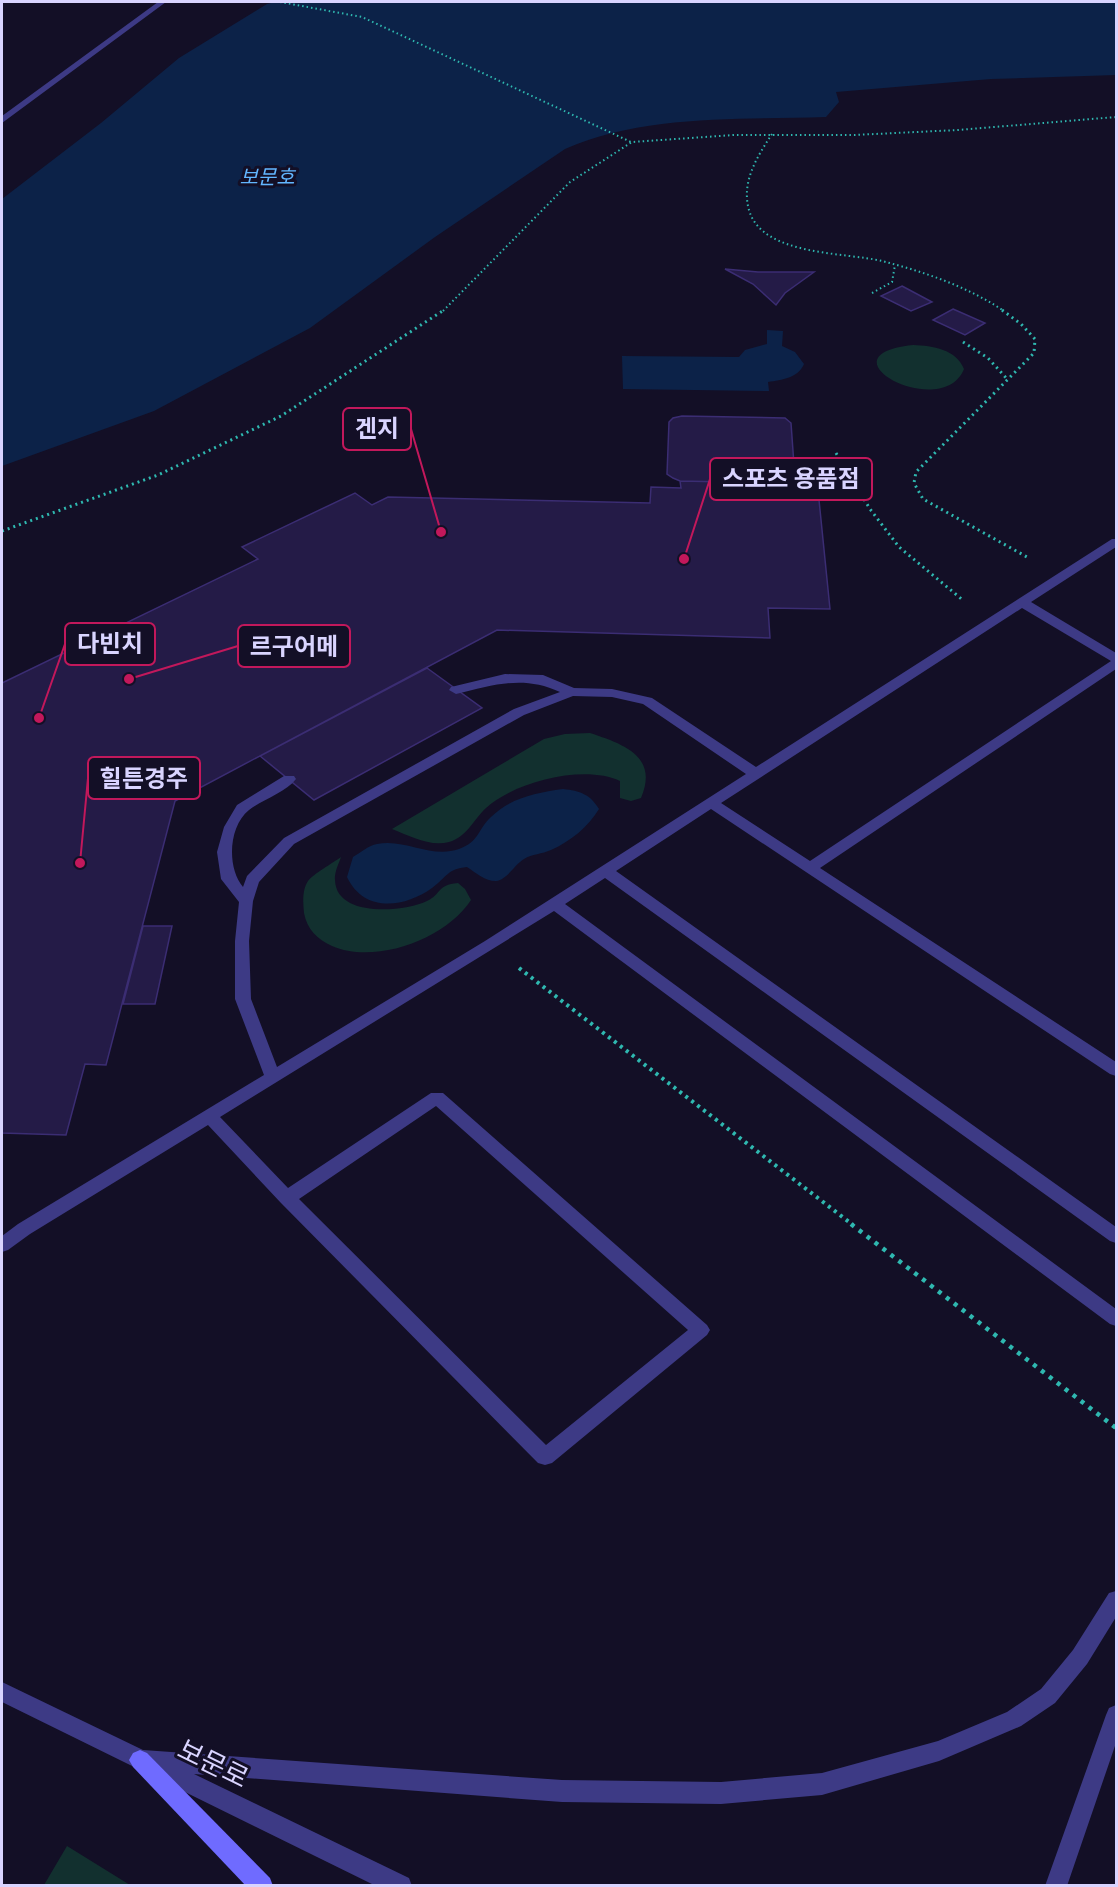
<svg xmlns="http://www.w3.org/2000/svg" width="1118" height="1887" font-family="'Titillium Web','Noto Sans KR',sans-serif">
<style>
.green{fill:#12302f}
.water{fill:#0c2248}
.building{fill:#241b47;stroke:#3b2d73;stroke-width:1.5}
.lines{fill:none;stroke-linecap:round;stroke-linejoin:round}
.path-far3{stroke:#2fb8b0;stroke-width:2;stroke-dasharray:1.5 3;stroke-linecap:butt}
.path-far2{stroke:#2fb8b0;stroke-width:3;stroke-dasharray:2 4;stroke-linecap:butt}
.path-far1{stroke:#2fb8b0;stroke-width:4;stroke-dasharray:3 4.5;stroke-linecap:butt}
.path{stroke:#2fb8b0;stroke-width:4.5;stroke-dasharray:4 6;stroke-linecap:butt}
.service{fill:#3d3a85;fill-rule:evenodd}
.tertiary{fill:#3d3a85;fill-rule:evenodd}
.secondary{fill:#6f6bff;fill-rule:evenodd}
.labels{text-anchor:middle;stroke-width:6;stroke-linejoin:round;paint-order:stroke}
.far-water-label{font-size:20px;font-style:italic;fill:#62b6ff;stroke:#130f26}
.near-street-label{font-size:27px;fill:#d9d4ff;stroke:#130f26}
.leader{fill:none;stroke:#c2185b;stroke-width:2}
.callout-dot{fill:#c2185b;stroke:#130f26;stroke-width:2}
.callout{fill:#130f26;stroke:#c2185b;stroke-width:2}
.callout-label{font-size:24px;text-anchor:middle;font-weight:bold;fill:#d9d4ff}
</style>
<rect width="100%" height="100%" fill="#130f26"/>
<path class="green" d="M913,345C933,346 956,349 964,369C942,423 816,355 913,345Z
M590,733C623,744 659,756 641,798L631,801L620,798V781C584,764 514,782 486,808C473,820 467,837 449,842C430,847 410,836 392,829L544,739L565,734Z
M341,857C339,863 334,873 335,880C336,918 404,912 427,901C442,894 436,885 458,883L465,889L471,900C446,939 375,965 332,946C317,939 307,929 304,913C303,903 302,890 308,881C313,874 333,863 341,857Z
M67,1846L130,1885H44Z"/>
<path class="water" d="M275,2H1116V75L991,79L836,92L839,102L826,117C740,120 645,114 565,149L435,237L310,328L154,411L2,466V199L101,123L179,58L267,4Z
M767,330L783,331L782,346L795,352L804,364C798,378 782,380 768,382L769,391L623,389L622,356L739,357L745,350L767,344Z
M563,789C580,791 590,794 599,809C588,827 571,841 551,850C542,854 532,854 524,859C514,865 507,880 496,881C485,881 476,873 467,867C447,869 447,877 432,888C404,908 364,913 347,877L353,857C360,853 369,845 377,844C405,838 431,859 459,849C479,842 478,829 491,817C512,797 536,793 563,789Z"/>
<path class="building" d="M725,269L758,272H814L785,293L776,305L753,284Z
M902,286L932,302L911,311L881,296Z
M953,309L985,323L965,335L933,320Z
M682,416L785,418L791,423L795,479L782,483L680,481L673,478L667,474L669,422L673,418Z
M680,481L782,483V489L818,490L830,609L768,608L770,638L497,630L175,801L106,1065L85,1064L66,1135L2,1133V683L258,559L242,547L355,493L372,505L388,497L650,503L651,487L681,488Z
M427,668L482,708L314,800L260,756Z
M143,926H172L155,1004H123Z"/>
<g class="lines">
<path class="path-far3" d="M280,2L362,17L631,142
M772,134C757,157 741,182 749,210C762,256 844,252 882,261C925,272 968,287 1004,311
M872,293L892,282L895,265
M443,311L570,182L632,142L734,135H854L958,130L1116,117"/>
<path class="path-far2" d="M1002,310L1021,324L1035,339L1034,353L916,472L914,483L923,499L1027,557
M963,342L988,358L1008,380
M836,453L870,509L899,547L964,601
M2,531L158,475L281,416L444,310"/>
<path class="path-far1" d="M519,968L853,1225"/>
<path class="path" d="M851,1224L1116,1428"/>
<path class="service" d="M158,2H166L2,123V116Z
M1112,539H1116V547L1031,602L1116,653V669L820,868L1116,1062V1076L1110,1074L711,809L616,871L1116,1227V1243L1110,1241L605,878L565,904L1116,1309V1326L1110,1324L554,911L220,1117L288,1188L431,1093H443L707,1325L710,1330L707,1335L552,1463L545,1465L538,1463L281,1203L208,1125L30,1234L8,1250L2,1252V1236L18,1224L264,1075L235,999V941L239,902L221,879L217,852L224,827L237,805L284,776H294L296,779C285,793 263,799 249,810C228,827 227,868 243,887L247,876L284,838L514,709L560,692C523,675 494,685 456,694L449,690L451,687L505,674L543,675L574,688L612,689L652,698L756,767ZM1022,608L1111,661L810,861L721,803ZM573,696L612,697L643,704L746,774L485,941L277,1067L251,999L249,941L253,901L259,882L294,844L524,715ZM436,1106L688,1330L546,1445L299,1199Z
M1116,1705V1743L1067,1886H1045L1106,1715L1109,1708Z"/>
<path class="tertiary" d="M1116,1591V1617L1087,1664L1055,1703L1021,1726L939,1761L822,1795L721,1804L562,1802L194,1774L409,1878L412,1886H376L2,1702V1682L143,1750L562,1780L721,1782L822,1773L938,1741L1007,1712L1041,1689L1073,1650L1109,1593Z"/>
<path class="secondary" d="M140,1750L147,1753L270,1878L273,1886H246L133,1767L129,1760L133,1753Z"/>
</g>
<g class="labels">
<g class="far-water-label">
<text x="267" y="184">보문호</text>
</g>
<g class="near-street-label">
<text transform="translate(213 1764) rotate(26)" y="9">보문로</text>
</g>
</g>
<path class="leader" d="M441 532L411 429M684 559L710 479M39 718L65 644M129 679L238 646M80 863L88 778"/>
<g class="callout-dot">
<circle cx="441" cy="532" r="6"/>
<circle cx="684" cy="559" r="6"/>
<circle cx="39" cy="718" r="6"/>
<circle cx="129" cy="679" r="6"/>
<circle cx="80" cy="863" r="6"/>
</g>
<g class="callout">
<rect x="343" y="408" width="68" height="42" rx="6"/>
<rect x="710" y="458" width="162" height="42" rx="6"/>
<rect x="65" y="623" width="90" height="42" rx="6"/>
<rect x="238" y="625" width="112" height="42" rx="6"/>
<rect x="88" y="757" width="112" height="42" rx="6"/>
</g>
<g class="callout-label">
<text x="377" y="437">겐지</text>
<text x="791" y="487">스포츠 용품점</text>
<text x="110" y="652">다빈치</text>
<text x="294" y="655">르구어메</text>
<text x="144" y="787">힐튼경주</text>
</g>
<rect width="1118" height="1887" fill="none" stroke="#d9d4ff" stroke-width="6"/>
</svg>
